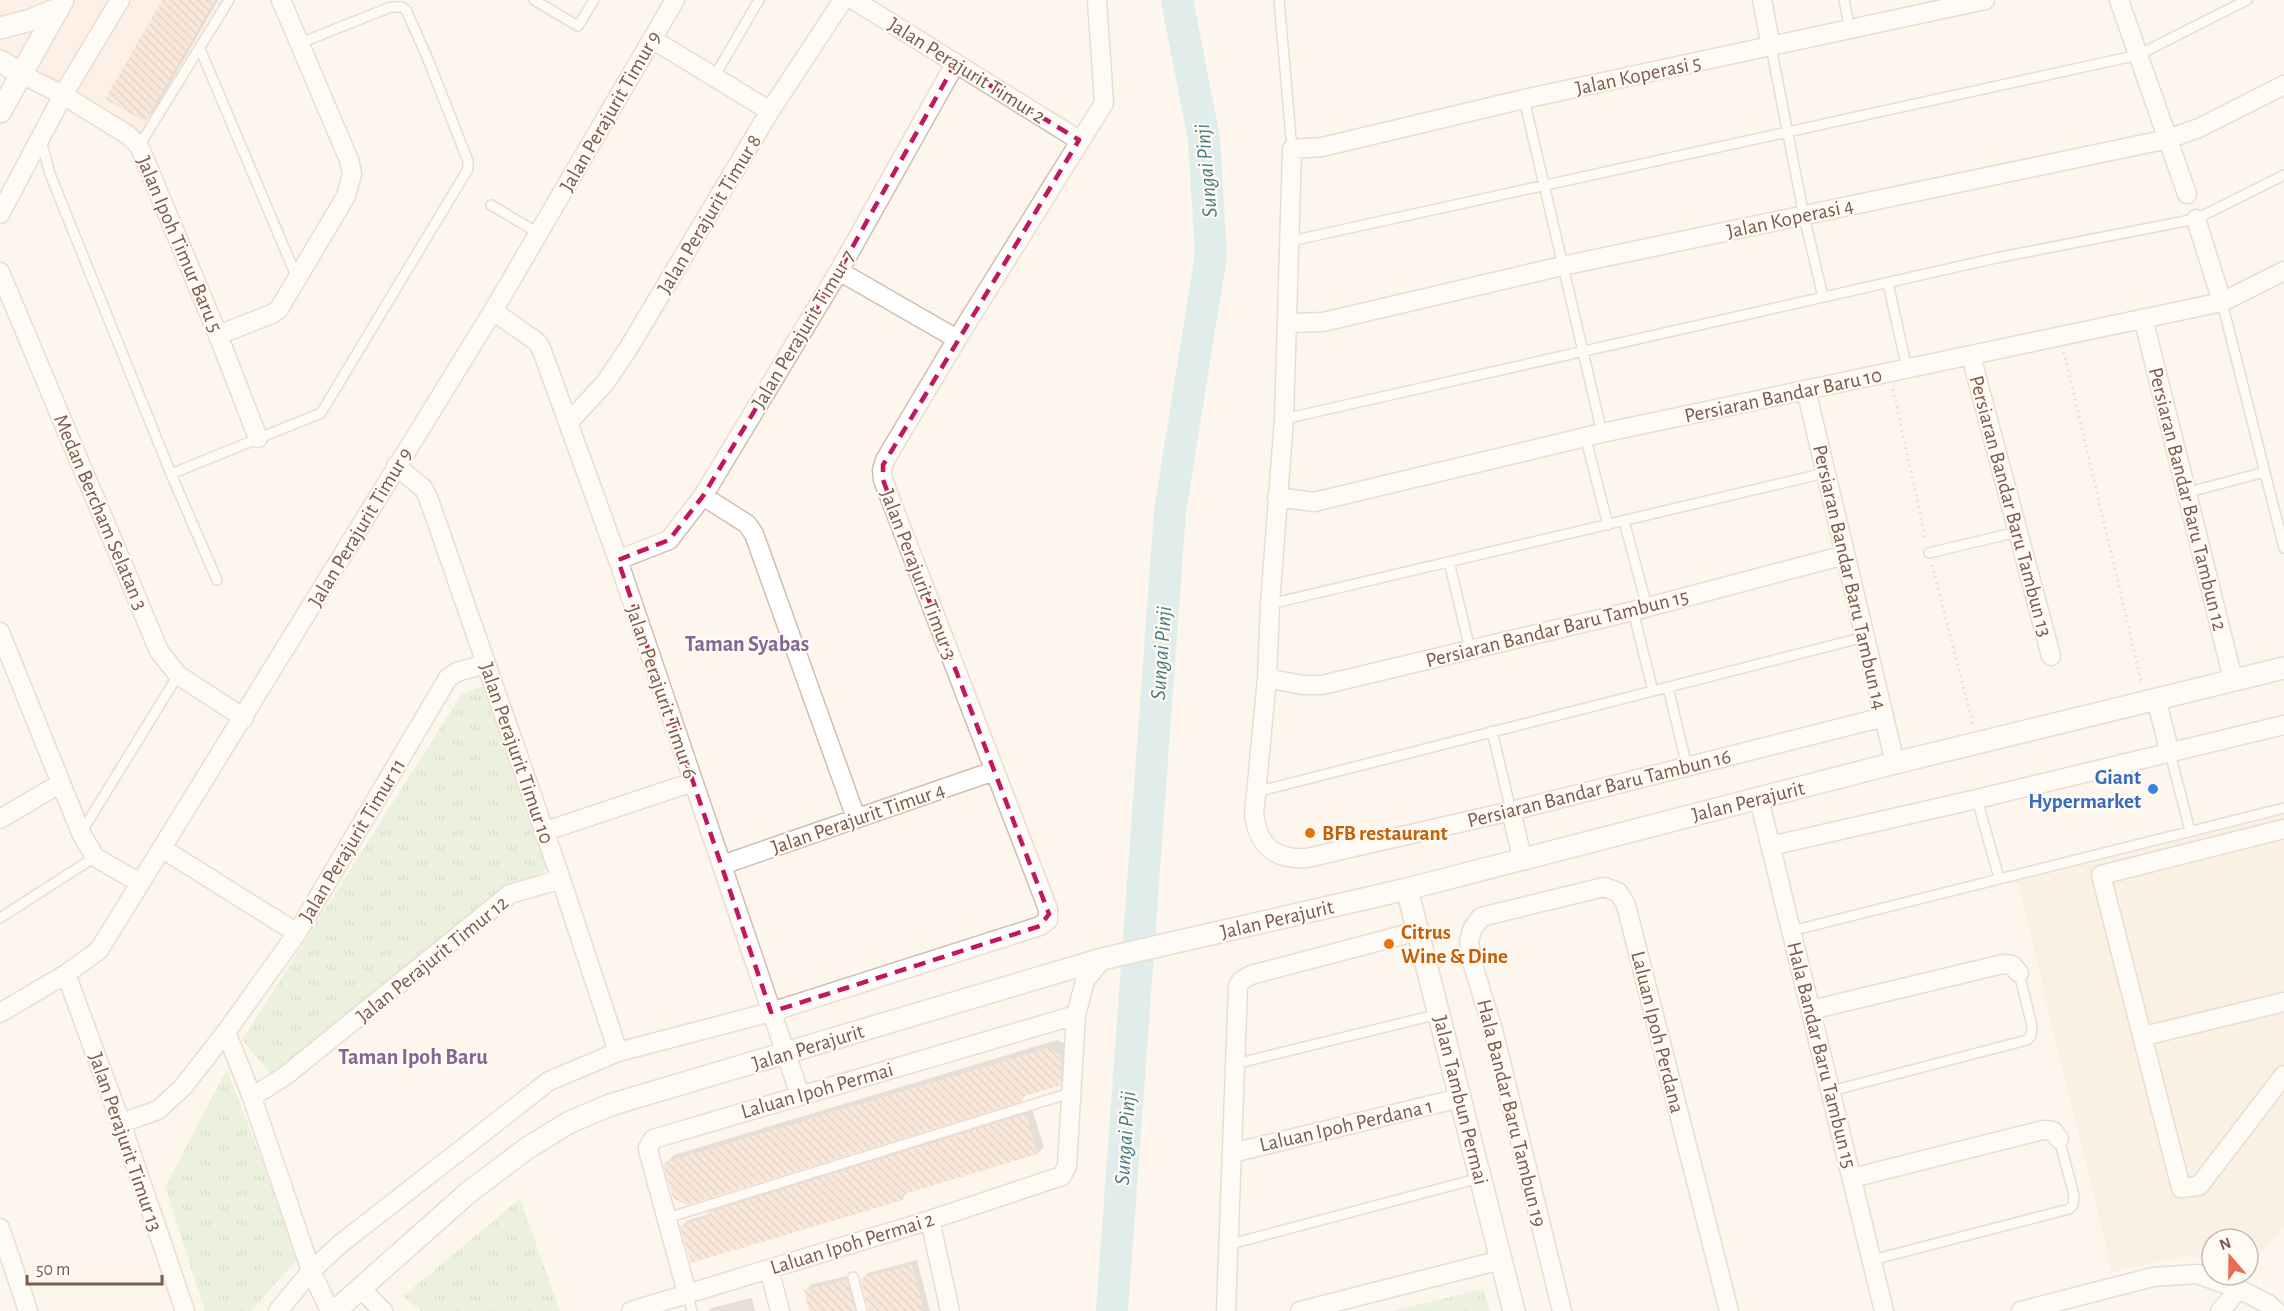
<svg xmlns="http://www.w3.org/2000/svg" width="2284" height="1311" font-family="'Alegreya Sans',sans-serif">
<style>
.residential{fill:#f5e8da}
.commercial{fill:#fde8e0}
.grass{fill:url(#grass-tufts)}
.shadow{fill:#0003}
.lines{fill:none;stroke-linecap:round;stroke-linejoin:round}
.river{stroke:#bfe3e8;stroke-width:32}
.building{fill:url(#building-back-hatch)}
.service-casing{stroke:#d1beb0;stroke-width:12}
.minor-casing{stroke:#d1beb0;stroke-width:21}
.tertiary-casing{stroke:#d1beb0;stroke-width:24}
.path{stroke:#d9b8a5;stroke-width:3;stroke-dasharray:1.5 4.5;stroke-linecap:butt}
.service{stroke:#fff;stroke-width:9}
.minor{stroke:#fff;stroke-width:18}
.tertiary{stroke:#fff;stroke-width:21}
.marked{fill:none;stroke:#c2185b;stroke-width:4.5;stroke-dasharray:12 8;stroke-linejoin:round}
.shop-dot{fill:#3f7fe0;stroke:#fffaf3;stroke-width:2}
.food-dot{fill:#e8710a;stroke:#fffaf3;stroke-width:2}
.labels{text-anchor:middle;stroke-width:4.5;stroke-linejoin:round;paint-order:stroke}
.street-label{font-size:21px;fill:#7a5c4d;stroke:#fffaf3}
.shop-label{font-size:21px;font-weight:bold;fill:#366cbe;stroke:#fffaf3;text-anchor:end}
.food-label{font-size:21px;font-weight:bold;fill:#c56008;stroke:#fffaf3;text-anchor:start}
.water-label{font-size:22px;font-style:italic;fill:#437c86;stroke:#fffaf3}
.neighbourhood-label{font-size:22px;font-weight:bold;fill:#846695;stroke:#fffaf3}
</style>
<defs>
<pattern id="grass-tufts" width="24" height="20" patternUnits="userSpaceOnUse" patternTransform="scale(1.5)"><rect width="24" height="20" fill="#d8ecc9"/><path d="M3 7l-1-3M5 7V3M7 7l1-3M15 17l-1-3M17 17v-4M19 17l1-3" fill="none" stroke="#b4c2a5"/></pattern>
<pattern id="building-back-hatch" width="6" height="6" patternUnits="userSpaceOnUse" patternTransform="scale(1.5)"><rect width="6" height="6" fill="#f3d5c3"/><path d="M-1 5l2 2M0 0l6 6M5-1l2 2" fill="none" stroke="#cab0a1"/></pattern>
</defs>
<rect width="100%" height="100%" fill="#fdf6ec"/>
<path class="residential" d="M2284,812V1225L2248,1269V1239H2212V1262L2187,1256L2112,1272L2017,880Z"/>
<path class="commercial" d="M0,0H225L141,140L0,66Z"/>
<path class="grass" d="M486,685L551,868L486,901L300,1063L273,1076L242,1040L461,695Z
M227,1069L299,1257L251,1311H205L165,1187Z
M520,1199L560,1311H421L403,1296Z
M1483,1289L1490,1311H1393Z"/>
<path class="shadow" d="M164,0H218L154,111L145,120Z
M1057,1040L1069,1046V1074L1060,1083L1027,1094L1022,1099L665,1164L674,1155Z
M1032,1109L1044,1147L1038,1153L907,1191L902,1199L682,1226L688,1220L710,1214L708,1213L713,1208Z
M917,1260L930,1311H870L862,1279L868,1273Z
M852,1275L861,1307L867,1311H811L806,1290L812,1284Z
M752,1298L755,1311H708L711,1308Z"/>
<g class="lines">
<path class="river" d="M1112,1311L1170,511L1211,255L1204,139L1177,0"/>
</g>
<path class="building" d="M162,0H215L145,122L105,99Z
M1047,1048L1061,1055V1085L1022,1097L1023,1101L687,1205L673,1198L663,1163Z
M1026,1114L1038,1154L901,1195L903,1200L691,1263L680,1226L712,1216L706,1213Z
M912,1265L924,1311H869L860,1278Z
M847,1280L855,1311H809L804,1290Z"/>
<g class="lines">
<g class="service-casing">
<path id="service" d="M534,0L578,26L594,0
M1279,0L1292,149
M1844,0L1850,30
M1771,47L1804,216L1823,297
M200,49L297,278
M714,77L759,0
M1524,99L1602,433
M41,140L50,174L171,474L217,580
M139,146L229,0
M491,205L538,233
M1291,241L2138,55L2247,0
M1888,283L1907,369
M2222,302L2284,548
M1284,419L1996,258L2196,219L2284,175
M1585,436L1608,525
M171,474L321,413L468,169V161L427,57L406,10L402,7H391L300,43
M2185,493L2265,472
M1624,521L1647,607
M1929,553L2017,532
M1449,562L1470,649
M1270,604L1825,473
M1633,611L1653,691
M1668,687L1687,767
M1492,731L1511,811
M2170,753L2190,831
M1256,792L1865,637
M1977,799L1999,878
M81,833L178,675
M0,918L95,857
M1791,931L2284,808
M1235,1064L1439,1014
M1831,1091L2027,1040L2031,1036L2032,1026L2019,973
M667,1218L1070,1093
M1227,1245L1480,1178
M1872,1260L2069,1209L2073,1205L2074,1195L2059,1139
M853,1277L862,1311
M687,1293L692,1311"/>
</g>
<g class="minor-casing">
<path id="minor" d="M854,0L1079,140
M1762,0L1771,47
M2119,0L2187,194
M652,39L770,111
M21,74L63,95L128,135L139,146L218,335L258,438
M0,214L63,95L120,0
M2196,219L2222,302
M839,271L957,339
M0,272L159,651L178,675L244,718
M493,311L537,342L541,348L618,560L800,1095
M2143,318L2233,679
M1288,323L1323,322L1562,266L2168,139L2199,128L2284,85
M218,335L272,314L279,309L346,196L352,174L349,160L281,0
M1971,356L2051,656
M1806,390L1895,763
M568,423L605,383L628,349L770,111L843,0
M396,466L423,488L428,497L561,879L618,1052
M703,496L747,524L754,534L856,818
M1277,497L1314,502L1602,433L2222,302L2284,271
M618,560L669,540L703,496L839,271L955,64
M0,632L81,833L95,857L140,883
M1267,678L1302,685H1322L1633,611L1845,555
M2156,699L2170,753
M1884,717L1511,811L1307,858C1275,860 1259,847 1254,815L1267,678L1270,604L1284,419L1292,149L1322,147L1524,99L1985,0
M1759,799L1884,1311
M1511,811L1522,857
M0,819L61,783
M2284,829L2101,875L2181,1188L2199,1186L2284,1075
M543,832L693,782
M1770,846L1977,799L2284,725
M163,849L297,933
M722,865L994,771
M66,974L121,1123L185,1311
M1811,1010L2003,964L2012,965L2019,973
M0,1013L66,974L99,950L493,311L675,0
M226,1032L252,1097L311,1271L330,1311
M2144,1036L2284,1002
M252,1097L285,1076L510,894L561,879
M121,1123L158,1110L183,1087L226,1032L297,933L448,678L457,672L485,664
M1232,1153L1460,1098
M1852,1178L2043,1130L2053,1131L2059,1139
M930,1220L950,1311
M0,1228L28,1311
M769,1269L780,1311
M360,1288L383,1311
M687,1293L649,1154L648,1148L653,1139L1076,1015
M278,1311L311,1271L339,1245L549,1081L618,1052L771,1012L1040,926L1048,920V909L883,480L882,470L885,460L957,339L1104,103L1097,0
M631,1311L930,1220L1062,1176L1067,1166L1076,1015L1085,981L1102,959
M1226,1311L1238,986L1241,981L1251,975L1418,931
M1300,1311L1501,1260
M1562,1311L1493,1030L1473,965L1469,941L1473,928L1481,917L1604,887L1618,892L1626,905L1729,1311
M2021,1311L2153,1277L2197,1274L2239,1289L2268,1304L2276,1311
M2220,1311L2239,1289"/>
</g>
<g class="tertiary-casing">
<path id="tertiary" d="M0,28L31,20L59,8
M0,61L21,74
M0,112L63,0
M1407,889L1514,1311
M335,1311L469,1192L526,1149L568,1123L610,1105L1102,959L1407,889L1895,763L2284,668"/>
</g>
<path class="path" d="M2064,352L2142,685
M1893,389L1926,541
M1932,565L1973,724"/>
<use href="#service" class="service"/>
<use href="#minor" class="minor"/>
<use href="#tertiary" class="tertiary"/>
</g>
<path d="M0 0H2284V1311H0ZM955,64L1079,140L883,465V480L1049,914L1040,926L771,1012L618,560L669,540L703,496L839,271Z" fill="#fdf6ec" fill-opacity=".55" fill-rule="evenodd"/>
<path class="marked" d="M955,64L1079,140L883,465V480L1049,914L1040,926L771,1012L618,560L669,540L703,496L839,271Z"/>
<circle class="shop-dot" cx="2153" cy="789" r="6"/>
<g class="food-dot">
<circle cx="1310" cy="833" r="6"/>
<circle cx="1389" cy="944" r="6"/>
</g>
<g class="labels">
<g class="street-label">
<text transform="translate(967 70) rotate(32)" y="7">Jalan Perajurit Timur 2</text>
<text transform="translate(1638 75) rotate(-12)" y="7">Jalan Koperasi 5</text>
<text transform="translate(610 111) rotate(-60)" y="7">Jalan Perajurit Timur 9</text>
<text transform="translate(709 214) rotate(-59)" y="7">Jalan Perajurit Timur 8</text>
<text transform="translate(1790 218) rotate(-12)" y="7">Jalan Koperasi 4</text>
<text transform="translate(180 244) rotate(67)" y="7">Jalan Ipoh Timur Baru 5</text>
<text transform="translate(803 329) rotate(-59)" y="7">Jalan Perajurit Timur 7</text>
<text transform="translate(1783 395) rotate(-12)" y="7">Persiaran Bandar Baru 10</text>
<text transform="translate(2188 499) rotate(76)" y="7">Persiaran Bandar Baru Tambun 12</text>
<text transform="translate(2011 506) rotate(75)" y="7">Persiaran Bandar Baru Tambun 13</text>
<text transform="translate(101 512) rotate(67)" y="7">Medan Bercham Selatan 3</text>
<text transform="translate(360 527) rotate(-59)" y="7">Jalan Perajurit Timur 9</text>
<text transform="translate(919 574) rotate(69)" y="7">Jalan Perajurit Timur 3</text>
<text transform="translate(1850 577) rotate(77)" y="7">Persiaran Bandar Baru Tambun 14</text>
<text transform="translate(1557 628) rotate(-14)" y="7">Persiaran Bandar Baru Tambun 15</text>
<text transform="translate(662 692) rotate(71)" y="7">Jalan Perajurit Timur 6</text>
<text transform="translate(517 753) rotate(71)" y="7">Jalan Perajurit Timur 10</text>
<text transform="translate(1599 788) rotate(-14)" y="7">Persiaran Bandar Baru Tambun 16</text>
<text transform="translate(1748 801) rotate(-14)" y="7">Jalan Perajurit</text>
<text transform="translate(858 818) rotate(-19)" y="7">Jalan Perajurit Timur 4</text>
<text transform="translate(352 840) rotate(-59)" y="7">Jalan Perajurit Timur 11</text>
<text transform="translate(1277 919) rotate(-13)" y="7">Jalan Perajurit</text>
<text transform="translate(432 959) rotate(-39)" y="7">Jalan Perajurit Timur 12</text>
<text transform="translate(1658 1032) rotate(76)" y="7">Laluan Ipoh Perdana</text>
<text transform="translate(808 1047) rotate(-17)" y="7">Jalan Perajurit</text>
<text transform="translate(1822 1055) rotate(76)" y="7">Hala Bandar Baru Tambun 15</text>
<text transform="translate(817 1090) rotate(-16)" y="7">Laluan Ipoh Permai</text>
<text transform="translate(1461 1100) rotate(76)" y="7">Jalan Tambun Permai</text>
<text transform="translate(1512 1113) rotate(76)" y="7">Hala Bandar Baru Tambun 19</text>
<text transform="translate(1346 1125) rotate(-13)" y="7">Laluan Ipoh Perdana 1</text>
<text transform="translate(126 1142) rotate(71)" y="7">Jalan Perajurit Timur 13</text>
<text transform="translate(852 1243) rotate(-17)" y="7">Laluan Ipoh Permai 2</text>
</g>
<g class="shop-label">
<text x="2141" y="784">Giant<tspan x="2141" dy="24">Hypermarket</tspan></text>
</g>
<g class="food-label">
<text x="1322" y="840">BFB restaurant</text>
<text x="1401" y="939">Citrus<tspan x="1401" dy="24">Wine &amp; Dine</tspan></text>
</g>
<g class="water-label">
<text transform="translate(1205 171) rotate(-95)" y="8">Sungai Pinji</text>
<text transform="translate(1160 653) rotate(-86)" y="8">Sungai Pinji</text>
<text transform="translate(1124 1138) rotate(-86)" y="8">Sungai Pinji</text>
</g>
<g class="neighbourhood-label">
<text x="747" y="651">Taman Syabas</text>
<text x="413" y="1064">Taman Ipoh Baru</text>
</g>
</g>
<g transform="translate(2230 1257) rotate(340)"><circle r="28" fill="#fffaf3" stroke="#cabbb1" stroke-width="1.5"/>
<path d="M0-4.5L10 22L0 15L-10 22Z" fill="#e76f51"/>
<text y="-9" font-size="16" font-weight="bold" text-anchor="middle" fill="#7a5c4d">N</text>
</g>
<path d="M27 1275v9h135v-9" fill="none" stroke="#7a5c4d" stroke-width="3"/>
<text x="36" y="1275" font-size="18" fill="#7a5c4d" stroke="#fffaf3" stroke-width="4.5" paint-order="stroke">50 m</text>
</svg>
